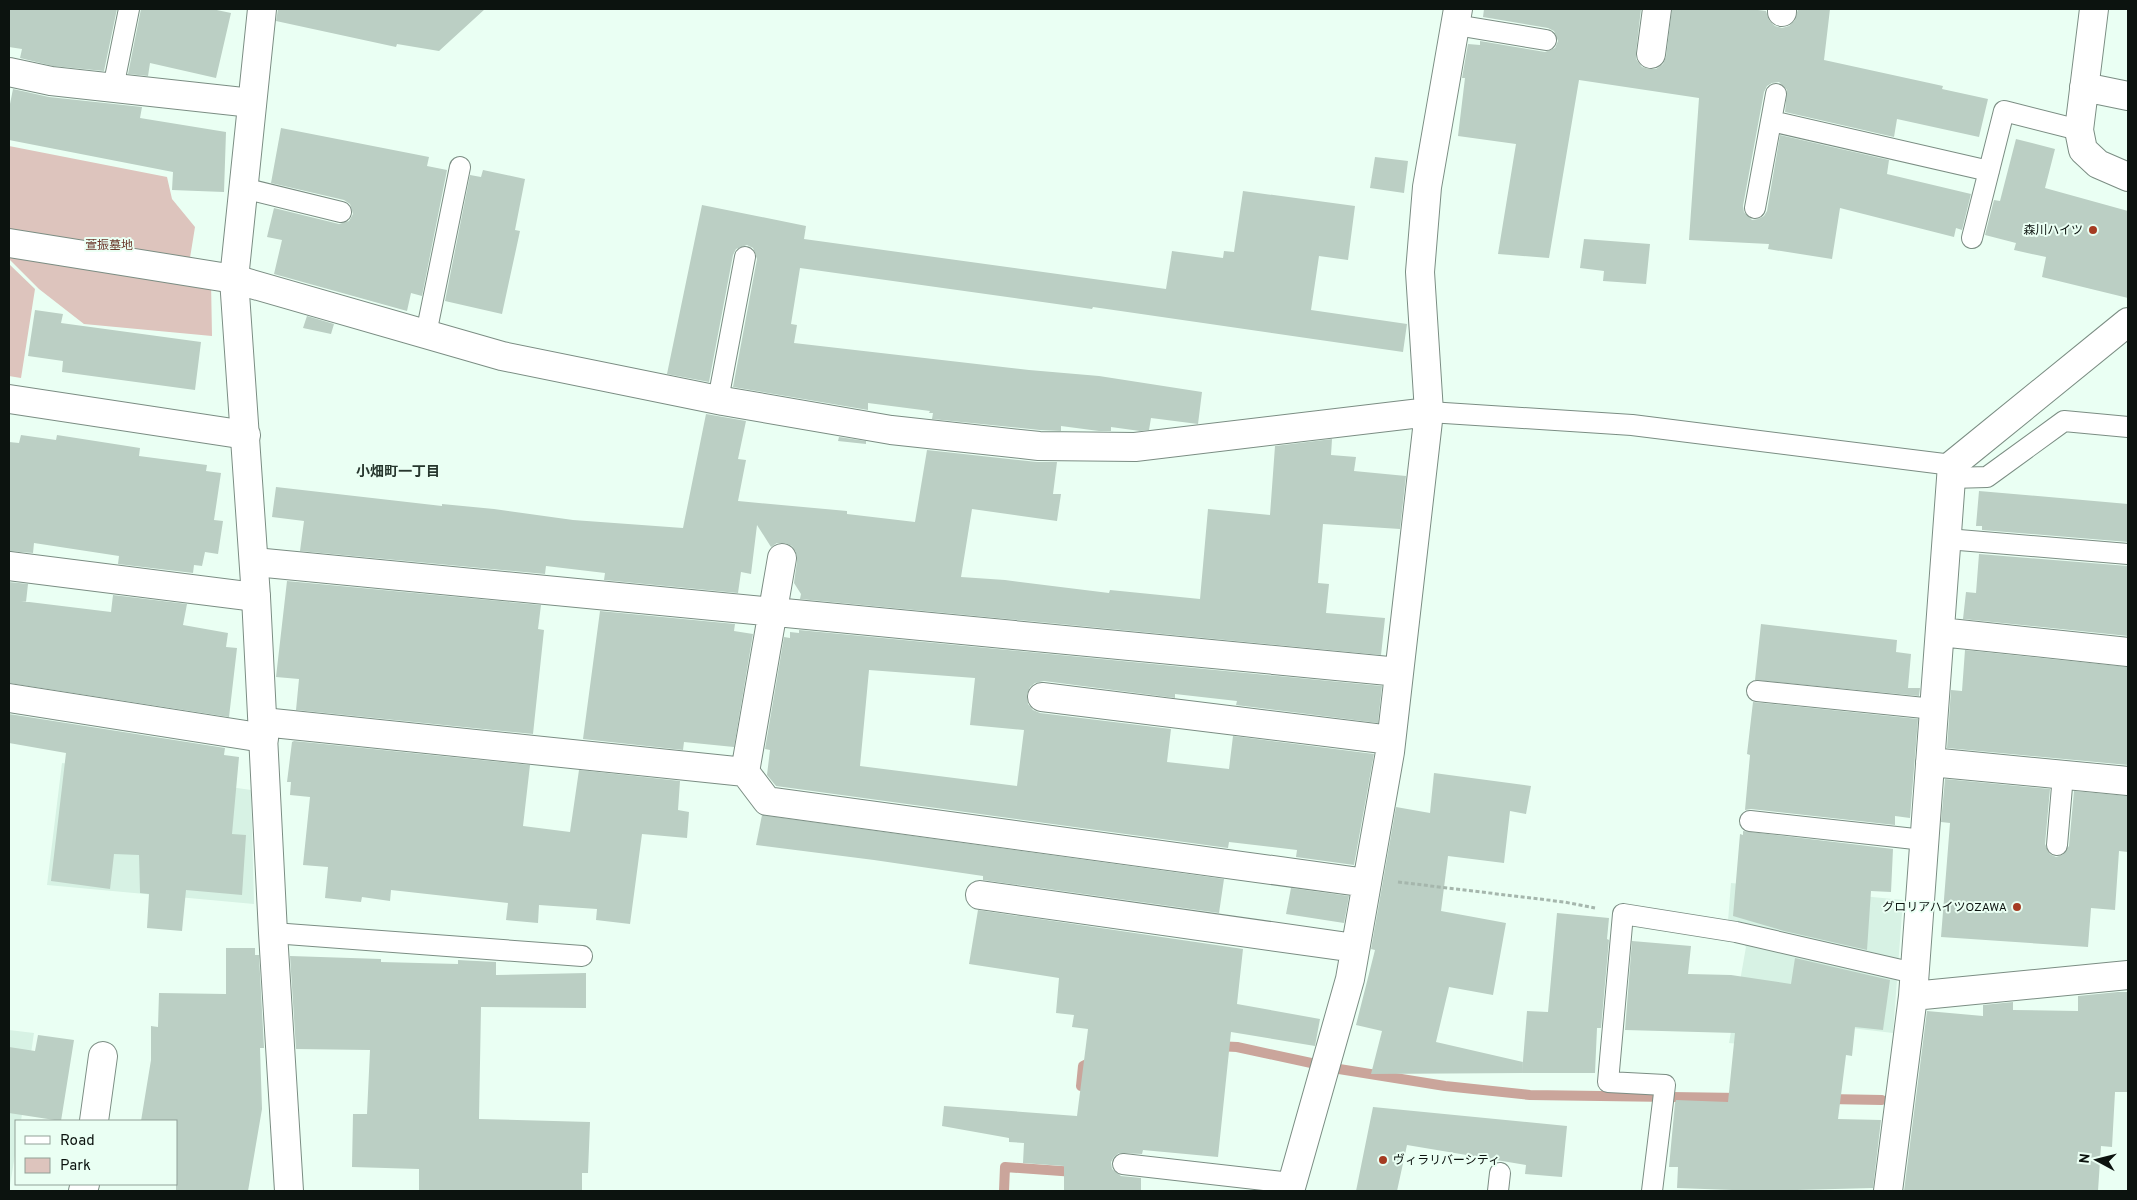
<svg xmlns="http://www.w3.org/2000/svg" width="2137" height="1200" font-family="Overpass,'Noto Sans JP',sans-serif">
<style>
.built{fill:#d7f2e4}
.green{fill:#ddc4bd}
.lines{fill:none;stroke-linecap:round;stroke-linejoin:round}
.stream{stroke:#caa59b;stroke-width:10}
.building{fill:#bbcfc4;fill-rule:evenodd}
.lane-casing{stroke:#7b8d83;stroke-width:22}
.street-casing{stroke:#7b8d83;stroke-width:30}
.secondary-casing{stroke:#7b8d83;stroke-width:30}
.path{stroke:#a5b6ac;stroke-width:3;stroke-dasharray:4 2.5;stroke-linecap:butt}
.lane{stroke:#fff;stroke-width:20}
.street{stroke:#fff;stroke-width:28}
.secondary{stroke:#fff;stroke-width:28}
.poi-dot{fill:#a53c23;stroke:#eafff3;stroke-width:2}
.labels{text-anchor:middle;stroke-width:4;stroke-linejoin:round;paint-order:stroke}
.poi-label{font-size:12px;fill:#0c130f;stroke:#eafff3;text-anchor:end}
.park-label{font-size:12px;fill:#6a372a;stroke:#eafff3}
.neighbourhood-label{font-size:14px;font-weight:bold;fill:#26362d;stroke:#eafff3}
</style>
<rect width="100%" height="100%" fill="#eafff3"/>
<path class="built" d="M62,763L251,790L254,904L47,885Z
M1731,883L1903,900L1893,1033L1784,1020L1779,1048L1729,1043L1746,947L1728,921Z
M9,1030L34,1033L21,1121H16V1149L9,1191Z"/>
<path class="green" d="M9,146L167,177L172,199L195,227L189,264L211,281L212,336L84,324L39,289L9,259Z
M9,264L35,289L21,378L9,376Z"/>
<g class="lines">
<path class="stream" d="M1217,1046L1237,1047L1339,1069L1445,1086L1530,1095L1741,1098
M1081,1086L1083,1066L1095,1060
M1828,1099L1882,1100
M1004,1191L1005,1167L1075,1172V1170"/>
</g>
<path class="building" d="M9,9H117L104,71L53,66L20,58L22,49L9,47Z
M141,9H212L231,13L216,78L150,63L148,76L128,74Z
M278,9H485L439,51L397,44L396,47L276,21Z
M1484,9H1641L1636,52V59L1642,67L1649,69H1656L1663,64L1666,57L1672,9H1750L1766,11L1769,20L1775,26L1782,28L1789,26L1795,20L1798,9H1830L1824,60L1943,86L1942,89L1988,99L1979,137L1897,119L1894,137L1785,112L1787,90L1779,82L1772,83L1767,86L1764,92L1743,206L1744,212L1752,220L1758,219L1764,216L1767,211L1780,135L1889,160L1887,174L1971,194L1962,230L1956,228L1954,237L1840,208L1832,259L1768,249L1769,244L1689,240L1699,98L1579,80L1549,258L1498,254L1516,144L1458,136L1465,78H1462L1468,44L1480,45V41L1545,52L1555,48L1558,41L1554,31L1548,28L1483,17Z
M13,89L49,97L142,107L140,118L226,132L224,192L172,190L173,172L9,140V109Z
M281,128L429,157L427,166L447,170L422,296L411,293L407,311L274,274L282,240L267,237L274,208L339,224L349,221L353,214L350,204L344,200L271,183Z
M2016,139L2055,149L2045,188L2128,211V298L2042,277L2046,257L2014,250L2016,243L1985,235L1994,200L2000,201Z
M1375,157L1408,161L1404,193L1370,188Z
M483,170L525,179L515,230L520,231L502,314L445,301L470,175L481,177Z
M1243,191L1355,206L1348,260L1319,256L1311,310L1407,324L1403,352L1093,307L1092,309L800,268L791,324L797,325L794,343L1029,370L1099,376L1202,392L1198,424L1151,418L1149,430L1140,431L1111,427V431H1099L1061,426V431L1040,430L932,419L933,413H929L930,411L868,403V410L733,387L757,259L753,248L747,245L736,249L733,255L709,382L667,374L702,205L806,226L804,239L1166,289L1172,251L1223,258L1224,251L1234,252Z
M1584,239L1650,244L1646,284L1603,281L1604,271L1580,268Z
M35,310L63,314L61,323L201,342L195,390L62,372L63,361L28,356Z
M307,316L334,324L331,334L303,328Z
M706,414L746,421L738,459L746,460L738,501L847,511V514L915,522L927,450L1037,462H1057L1053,494H1061L1057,521L972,509L961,577L1005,580L1109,593L1110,590L1200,599L1208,509L1270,515L1275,446L1332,439L1331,455L1356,457L1354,471L1406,476L1400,529L1323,524L1318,583L1329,584L1326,613L1385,618L1381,655L800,599L801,594L794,583L797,561L796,552L792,546L785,543H777L771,547L757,525L751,574L741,572L738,593L604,580L605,573L546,566L545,574L300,551L304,521L272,517L276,487L442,506V504L494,509L573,520L683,528Z
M21,435L56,440L57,435L140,448L139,456L207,465L206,471L221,473L214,520L223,521L218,554L205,552L202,566L194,565L193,573L118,564L119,556L34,543L33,553L9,551V442L19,443Z
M839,437L866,441V444L838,441Z
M1979,491L2128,504V542L1982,530V526H1976Z
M1979,554L2128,566V636L1963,619L1966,592L1976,593Z
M287,581L541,605L538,629L544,630L533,734L296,710L299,679L276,677Z
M9,582L28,584L26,602L21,601L111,612L113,595L187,604L183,625L228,633L226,647L237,648L229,717L9,683Z
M600,611L735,624L734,631L753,634L734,747L684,742L683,750L583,739Z
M1761,624L1897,640L1896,652L1911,654L1908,688H1920L1919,696L1755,680Z
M799,630L1382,686L1378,723L1236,705L1237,701L1175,694V698L1044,681L1035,683L1030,687L1027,695L1028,704L1033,710L1040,713L1171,729L1167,762L1229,769L1233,736L1374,754L1354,865L1296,857L1297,850L1229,842L1228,848L776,786L767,775L770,750L765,749L784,637L790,638V632L799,633ZM869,670L975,678L970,725L1024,730L1017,786L860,766Z
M1965,650L2128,667V765L1947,748L1951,690L1962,691Z
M1753,702L1918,719L1910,818L1895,816V825L1751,809L1745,810L1750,755L1747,754Z
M9,714L225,748L224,755L239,757L232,834L246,835L242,895L186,890L182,931L147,928L149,894L140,893L139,855L114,854L110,889L51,881L66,753L9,743Z
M294,741L530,765L523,826L570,832L579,770L680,781L678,810L689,812L687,838L642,834L630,924L596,920L597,909L539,905L538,923L506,920L508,903L391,890L390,901L362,897L361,902L325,898L328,867L303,865L310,797L290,795L291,782H287L292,742Z
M1434,773L1531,786L1526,814L1510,811L1504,863L1448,856L1441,911L1506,923L1493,995L1449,987L1436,1042L1523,1062L1522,1073L1371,1074L1382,1031L1356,1025L1375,950L1371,949L1396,807L1430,813Z
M1945,779L2050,789L2045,844L2050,854L2056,857L2062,855L2069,846L2074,791L2128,796V852L2119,851L2115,910L2091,908L2088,947L1941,937L1950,823L1941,822Z
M762,815L1224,879L1219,913L983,880V876L874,860L756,845Z
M1743,831L1893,849L1891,892L1871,891L1867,950L1784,931L1733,916L1740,834L1743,835Z
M1291,888L1349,896L1344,923L1286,914Z
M978,910L1243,949L1237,1004L1320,1019L1315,1046L1231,1032L1218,1157L1143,1150L1142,1154L1119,1153L1114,1157L1111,1162L1112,1169L1121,1176L1141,1178V1191H1064V1166L1023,1163L1024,1143L1009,1142V1138L942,1126L944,1106L1077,1116L1088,1029L1072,1027L1074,1015L1056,1013L1059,978L969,964Z
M1557,913L1609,918L1607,939L1609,940L1601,1028H1597L1595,1073H1522L1527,1011L1548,1012Z
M1632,941L1691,946L1688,974L1731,975L1791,984L1795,958L1890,980L1883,1030L1855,1027L1852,1056L1846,1055L1838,1119L1881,1120L1873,1188L1760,1191L1677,1188L1678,1167H1669L1675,1103L1676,1100L1728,1102L1735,1033L1625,1030Z
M226,948H255V955H259L264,1048H260L262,1109L248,1191H176V1121H141L151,1060V1026L158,1027L159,993L226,994Z
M290,956L381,959V962L458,964V960L496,962V975L586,973V1008L481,1007L479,1119L590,1122L588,1173H582V1191H419V1169L352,1167L353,1114H367L370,1050L296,1049Z
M2118,992H2128V1092H2115L2112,1147L2101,1146L2098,1191H1904L1927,1011L1983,1016V1005L2013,1002V1010L2078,1011V996Z
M38,1035L74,1040L61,1121L9,1113V1047L35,1051Z
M1373,1107L1567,1126L1562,1177L1525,1174L1526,1165L1407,1145L1397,1191H1356Z"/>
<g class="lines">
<g class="lane-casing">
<path id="lane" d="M1456,25L1546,40
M113,88L129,9
M1771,121L1989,171
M243,188L341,212
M1755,208L1776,94
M1972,238L2004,111L2079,130
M426,334L460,167
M718,400L745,257
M1429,412L1632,425L1952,465
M1951,478L1987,477L2064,421L2128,427
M1947,539L2128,554
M1757,691L1934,709
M1750,821L1924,840
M2057,845L2063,775
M273,933L582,956
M1123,1164L1291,1183
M1498,1191L1500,1173
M1652,1191L1665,1085L1608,1082L1623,914L1736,932L1914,973"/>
</g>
<g class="street-casing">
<path id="street" d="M2094,9L2079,130L2083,150L2098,164L2128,177
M1782,12V9
M1651,54L1657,9
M9,72L51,81L252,103
M2084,87L2128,96
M9,243L234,279L502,356L723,401L891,430L1039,446L1135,447L1429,412
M9,399L246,435
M782,558L745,772L767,801L1367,883
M254,562L1399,672
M9,566L256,597
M1940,632L2128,652
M1042,697L1391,740
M9,698L264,738
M263,722L745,772
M1930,762L2128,781
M980,895L1355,948
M1913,996L2128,975
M94,1121L103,1056
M83,1191L85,1184
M1290,1191L1350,979L1390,752L1429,412L1420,272L1427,187L1458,9
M1888,1191L1913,996L1952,465L2128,322"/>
</g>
<g class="secondary-casing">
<path id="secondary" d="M262,9L234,279L256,597L273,933L289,1191"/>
</g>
<path class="path" d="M1398,882L1564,902L1595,908"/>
<use href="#lane" class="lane"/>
<use href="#street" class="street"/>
<use href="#secondary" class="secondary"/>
</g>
<g class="poi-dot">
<circle cx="2093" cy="230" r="5"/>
<circle cx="2017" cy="907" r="5"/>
<circle cx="1383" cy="1160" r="5"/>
</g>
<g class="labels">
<g class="poi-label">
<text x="2083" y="234">森川ハイツ</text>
<text x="2007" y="911">グロリアハイツOZAWA</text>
<text x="1393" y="1164" text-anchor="start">ヴィラリバーシティ</text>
</g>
<g class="park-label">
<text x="109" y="249">萱振墓地</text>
</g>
<g class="neighbourhood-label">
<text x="398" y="476">小畑町一丁目</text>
</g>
</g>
<rect width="2137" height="1200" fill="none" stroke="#0c130f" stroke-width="20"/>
<rect x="15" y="1120" width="162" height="65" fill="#eafff3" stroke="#91a198"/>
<rect x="25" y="1136" width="25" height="8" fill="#ffffff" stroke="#91a198"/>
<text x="60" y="1145" font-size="15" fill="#0c130f">Road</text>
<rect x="25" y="1158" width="25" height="15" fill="#ddc4bd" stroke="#91a198"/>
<text x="60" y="1170" font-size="15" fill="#0c130f">Park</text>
<g transform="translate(2097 1160) rotate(277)" stroke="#eafff3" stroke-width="4" paint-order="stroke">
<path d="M0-4L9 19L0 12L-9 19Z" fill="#0c130f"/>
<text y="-8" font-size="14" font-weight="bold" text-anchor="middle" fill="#0c130f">N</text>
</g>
</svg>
